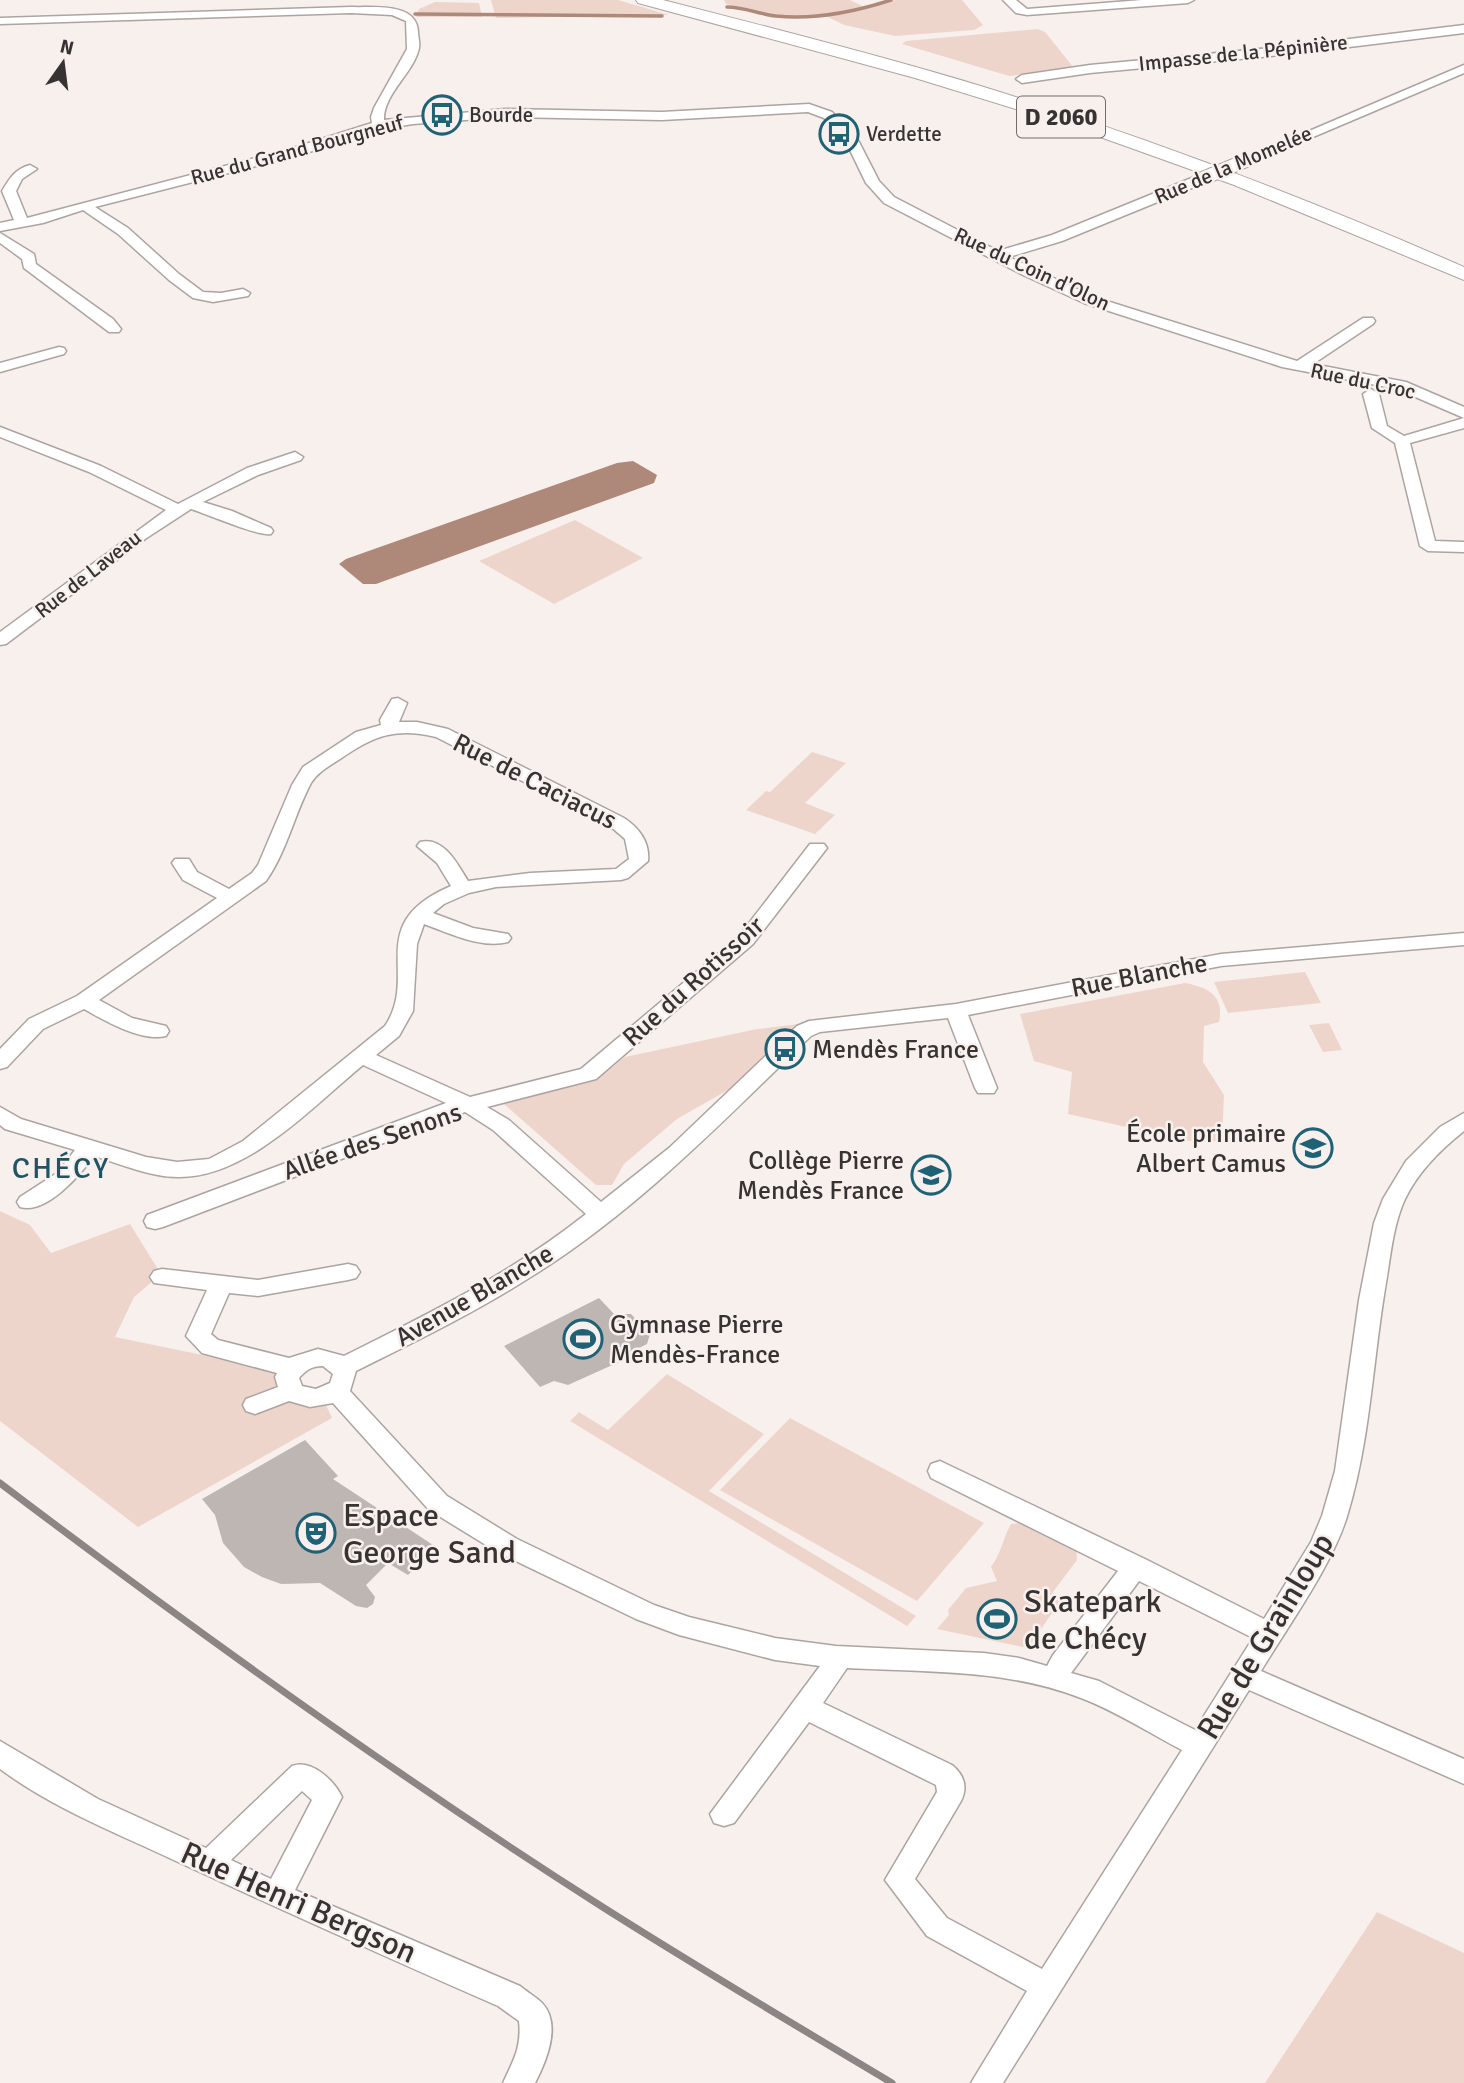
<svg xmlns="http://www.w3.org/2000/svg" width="1464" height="2083" font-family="Signika,sans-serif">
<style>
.green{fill:#eed5cb}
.water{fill:#ae897a}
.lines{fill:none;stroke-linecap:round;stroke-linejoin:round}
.stream{stroke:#ae897a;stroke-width:3.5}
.building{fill:#beb6b3}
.minor-casing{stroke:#aca4a1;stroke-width:3}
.highway-casing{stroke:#aca4a1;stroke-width:2}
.minor{fill:#fff;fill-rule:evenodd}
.highway{fill:#fff;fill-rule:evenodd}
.rail{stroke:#8b8684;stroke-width:7}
.minor-bridge-casing{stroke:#aca4a1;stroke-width:15;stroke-linecap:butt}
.minor-bridge{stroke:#fff;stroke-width:13}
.labels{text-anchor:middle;stroke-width:5;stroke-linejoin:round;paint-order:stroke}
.far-street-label{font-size:21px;fill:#363332;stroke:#f8f0ed}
.far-poi-label{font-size:21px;fill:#363332;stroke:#f8f0ed;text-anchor:start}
.shield{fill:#f8f0ed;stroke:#706c6a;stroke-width:2}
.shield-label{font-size:24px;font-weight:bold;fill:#363332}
.street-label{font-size:26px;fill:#363332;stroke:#f8f0ed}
.poi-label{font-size:26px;fill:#363332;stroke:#f8f0ed;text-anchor:start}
.quarter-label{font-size:30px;letter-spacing:2px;fill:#205363;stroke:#f8f0ed}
.near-poi-label{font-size:32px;fill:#363332;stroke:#f8f0ed;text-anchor:start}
.near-street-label{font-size:32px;fill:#363332;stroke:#f8f0ed}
</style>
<rect width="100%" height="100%" fill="#f8f0ed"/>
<path class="green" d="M491,0H618L669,15L496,18Z
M724,0H850L864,7L895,0H962L983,25L974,30L895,36L844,25L828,17L786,16L726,4Z
M435,2L479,3L482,17H416L419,9Z
M1038,29L1045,32L1074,68L1009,76L902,44L906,41Z
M575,520L643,558L554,604L479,561Z
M812,752L846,763L805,803L835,815L815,834L746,810L766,791L770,792Z
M1305,972L1321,1003L1228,1013L1214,982Z
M1185,983C1208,987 1225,996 1219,1022L1204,1026L1203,1062L1224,1095L1222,1141H1189L1068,1114L1072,1072L1034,1061L1020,1014Z
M1329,1023L1342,1050L1323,1052L1309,1025Z
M799,1024L742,1082L677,1119L624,1164L612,1185H596L504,1104L598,1079L625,1057L757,1029Z
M0,1211L30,1225L51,1253L130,1224L161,1274L134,1297L115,1337L280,1371L288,1401L309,1405L325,1403L332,1418L138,1527L0,1421Z
M667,1374L764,1434L709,1491L916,1616L907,1626L570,1421L579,1412L608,1430Z
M790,1418L984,1523L917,1601L720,1490Z
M1028,1522L1076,1545L1077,1560L1050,1596L1061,1600L1028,1648L937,1629L949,1615L948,1610L966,1588L997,1581L991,1567C1002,1552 1002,1540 1011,1524Z
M1377,1912L1464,1953V2083H1265Z"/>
<path class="water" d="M633,461L657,475L654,483L376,584H363L339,564L346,559L617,463Z"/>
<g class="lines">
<path class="stream" d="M727,7C744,7 759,14 776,16C815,20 854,12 891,0
M415,14L662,16"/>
</g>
<path class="building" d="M599,1298L614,1314H631L650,1334L647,1344L619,1358V1362L568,1385L554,1381L540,1387L504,1346Z
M305,1440L338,1476L333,1479L436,1547L408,1575L388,1563L366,1585L375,1597L373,1604L367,1608L356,1606L320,1583L281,1584L262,1577L244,1567L223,1543L215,1515L202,1499Z"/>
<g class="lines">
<g class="minor-casing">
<path id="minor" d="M1003,0H1016L1027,9L1142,0H1194L1188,3L1027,15L1016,13Z
M351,7C374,8 417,2 418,32C418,36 420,43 419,48C414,73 383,94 384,120L505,109L662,112L809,104L832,112L859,142L879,181L894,197L998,251L1052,235L1194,177H1204V183L1062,241L1009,257L1094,297L1297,361L1363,318H1373L1375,321L1373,324L1313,364L1406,382L1464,407V418L1397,389L1282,367L1084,303L1023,275L884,203L866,183L848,146L824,118L808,112L662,120L505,117L413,124L381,129L303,154L95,207L128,228L179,274L203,292L221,293L243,289L250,293L248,296L213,302L193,298L169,280L118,234L83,210L43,223L0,231V223L14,220L2,191C10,178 15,169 30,165L37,169L22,179L16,191L27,218L293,148L372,123L371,117L374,108L407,49L406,21L392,15L351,13L0,24V18Z
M1464,25V33L1292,54L1090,73L1022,83L1016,79L1022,75L1090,65L1292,46Z
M1464,65V73L1252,163H1242L1241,160Z
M0,233L34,254L36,264L113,319L121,329L119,332H109L24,268L22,259L0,243Z
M59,347L64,348L66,351L64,354L0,372V363Z
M1371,389L1379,394L1387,426L1404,436L1464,418V428L1410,443L1435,541L1464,542V552L1428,551L1420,546L1395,443L1372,428L1363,394Z
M0,427L101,466L178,504L247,468L295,452L303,457L301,460L258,475L203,502L232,511L271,528L273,531L271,534C260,537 207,514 191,509L145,539L6,644L0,645V632L166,510L89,472L0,437Z
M398,698L407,703L399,722H417L448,729L624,818C639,828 650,842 648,861L628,878L621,880L496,887L469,893L444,904L433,913L473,928L508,934L511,938L508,942C481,949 449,933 424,924L417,944L413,1011L399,1036L376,1055L470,1097L581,1069L739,936L810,844H824L827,848L753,944L596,1079L487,1107L509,1120L601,1202L669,1148L797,1026L809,1021L956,1004L1221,954L1464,933V945L1221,966L968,1015L997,1088L994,1093H978L975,1088L948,1018L820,1032L811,1036C723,1121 635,1213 529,1278C474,1313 414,1342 356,1371L350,1391L447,1496L517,1539L654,1605L689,1617L775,1638L836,1646L984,1653L1019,1658L1047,1666L1053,1655L1118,1571L931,1478L928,1471L931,1464L940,1461L1145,1559L1264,1619L1311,1542L1322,1516L1335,1471L1359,1300L1374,1223L1383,1199L1406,1161L1440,1127L1464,1113V1131C1441,1149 1418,1172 1405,1199C1394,1223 1391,1251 1387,1277C1373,1355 1371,1437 1348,1513C1334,1563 1288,1626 1261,1671L1464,1759V1784L1249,1690L1003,2083H971L1027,1991L927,1936L885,1880L937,1792L936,1785L809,1722L734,1823L724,1826L714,1823L710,1814L820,1666L775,1660L679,1635L636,1619L499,1553L429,1510L333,1403L310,1407L289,1401L255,1414L246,1411L243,1405L246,1399L278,1387L275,1377L277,1373L202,1353L186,1336L207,1290L154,1283L150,1277L154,1271L162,1269L258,1280L348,1264L356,1266L360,1272L356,1278L348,1280L258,1296L229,1293L211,1334L218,1340L289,1358L318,1349L344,1356C428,1314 512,1273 586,1214L493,1130L465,1112L163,1227L155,1229L147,1227L144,1221L147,1215L446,1103L363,1065C312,1107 247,1178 178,1177C150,1177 121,1164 94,1156C80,1175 46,1215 20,1207L17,1202L20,1197L57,1173L75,1150L5,1129L0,1125V1107L21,1119L146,1157L177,1162L209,1159L243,1141L385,1026C420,974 362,924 451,886L437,863L417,846L420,842C444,836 458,865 468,881L530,873L616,869L629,859L625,839L610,826L436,737C395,727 373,736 340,759C329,766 318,772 311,783C294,815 287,851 266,881L99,1000L132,1018L166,1026L169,1031L166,1036C142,1042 105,1021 84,1009L43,1029L7,1067L0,1069V1049L29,1019L77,996L217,898L183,880L172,863L175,859H189L197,872L229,889L252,873L258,865L292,785L303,767L356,732L381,725L380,720L392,699ZM323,1366L333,1374L330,1383L316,1389L302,1386L299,1378C306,1370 312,1366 323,1366ZM1139,1581L1253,1638L1195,1730L1099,1681L1071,1673ZM847,1668C925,1672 1007,1669 1081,1698C1116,1711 1149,1733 1182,1750L1042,1969L947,1918L915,1879L961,1801C968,1787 964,1775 952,1765L823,1703Z
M0,1741L98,1799L206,1848L292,1766C311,1759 334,1780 342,1797L295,1890L520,1986C527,1992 536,1997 542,2003C562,2024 546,2062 535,2083H503C513,2061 522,2047 519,2021L498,2006C391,1959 284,1911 178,1862C117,1833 54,1809 0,1769ZM302,1791L312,1800L271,1879L231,1860Z"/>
</g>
<g class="highway-casing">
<path id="highway" d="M636,0H663C767,27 871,53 974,84C1141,135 1304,197 1464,267V280L1234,185L1064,124L915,78L638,3Z"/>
</g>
<use href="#minor" class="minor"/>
<use href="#highway" class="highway"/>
<path class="rail" d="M0,1483C195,1631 394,1774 601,1906C697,1967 795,2025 892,2083"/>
<g class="minor-bridge-casing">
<path id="minor-bridge" d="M1199,180L1247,160"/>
</g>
<use href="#minor-bridge" class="minor-bridge"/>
</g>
<defs>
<g id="bus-ring" transform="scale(2.0125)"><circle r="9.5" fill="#f8f0ed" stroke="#1f6175" stroke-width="1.5"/><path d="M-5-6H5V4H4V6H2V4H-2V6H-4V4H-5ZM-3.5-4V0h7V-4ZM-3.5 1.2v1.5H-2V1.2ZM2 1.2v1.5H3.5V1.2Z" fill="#1f6175"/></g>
<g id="school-ring" transform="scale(2.0125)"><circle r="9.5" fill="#f8f0ed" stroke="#1f6175" stroke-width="1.5"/><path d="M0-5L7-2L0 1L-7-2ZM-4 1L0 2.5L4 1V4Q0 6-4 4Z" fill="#1f6175"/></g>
<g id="stadium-ring" transform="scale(2.0125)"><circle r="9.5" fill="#f8f0ed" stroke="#1f6175" stroke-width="1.5"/><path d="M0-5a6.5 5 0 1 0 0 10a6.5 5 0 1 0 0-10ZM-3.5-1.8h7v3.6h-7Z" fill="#1f6175"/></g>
<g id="theatre-ring" transform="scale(2.0125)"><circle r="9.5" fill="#f8f0ed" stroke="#1f6175" stroke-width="1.5"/><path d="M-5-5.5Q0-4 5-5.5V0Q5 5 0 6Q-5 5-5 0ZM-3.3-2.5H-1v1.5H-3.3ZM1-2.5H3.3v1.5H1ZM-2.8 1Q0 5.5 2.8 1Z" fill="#1f6175"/></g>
</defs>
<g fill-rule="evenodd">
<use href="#bus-ring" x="442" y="115"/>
<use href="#bus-ring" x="839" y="134"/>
<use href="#bus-ring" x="785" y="1049"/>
<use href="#school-ring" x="1313" y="1148"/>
<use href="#school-ring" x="931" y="1175"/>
<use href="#stadium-ring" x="583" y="1339"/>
<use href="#theatre-ring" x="316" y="1533"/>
<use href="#stadium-ring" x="997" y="1619"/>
</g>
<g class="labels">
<g class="far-street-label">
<text transform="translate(1243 53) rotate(-6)" y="7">Impasse de la Pépinière</text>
<text transform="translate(297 150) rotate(-15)" y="7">Rue du Grand Bourgneuf</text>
<text transform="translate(1233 165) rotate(-23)" y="7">Rue de la Momelée</text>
<text transform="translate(1032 269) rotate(25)" y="7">Rue du Coin d'Olon</text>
<text transform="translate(1363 381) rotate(12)" y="7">Rue du Croc</text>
<text transform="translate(88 574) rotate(-38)" y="7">Rue de Laveau</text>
</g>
<g class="far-poi-label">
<text x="469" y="122">Bourde</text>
<text x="866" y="141">Verdette</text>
</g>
<rect class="shield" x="1017" y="96.5" width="88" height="41" rx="5"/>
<g class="shield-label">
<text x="1061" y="125">D 2060</text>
</g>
<g class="street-label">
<text transform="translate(535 781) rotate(27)" y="9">Rue de Caciacus</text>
<text transform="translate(1139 975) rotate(-11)" y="9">Rue Blanche</text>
<text transform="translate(693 981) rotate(-42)" y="9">Rue du Rotissoir</text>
<text transform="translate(372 1141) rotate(-19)" y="9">Allée des Senons</text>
<text transform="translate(474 1295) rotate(-30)" y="9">Avenue Blanche</text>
</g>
<g class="poi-label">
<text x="812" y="1058">Mendès France</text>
<text x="1286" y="1142" text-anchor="end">École primaire<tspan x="1286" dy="30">Albert Camus</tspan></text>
<text x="904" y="1169" text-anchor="end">Collège Pierre<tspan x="904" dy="30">Mendès France</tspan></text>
<text x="610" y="1333">Gymnase Pierre<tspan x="610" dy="30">Mendès-France</tspan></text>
</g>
<g class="quarter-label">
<text x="61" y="1178">CHÉCY</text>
</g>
<g class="near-poi-label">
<text x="343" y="1526">Espace<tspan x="343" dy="37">George Sand</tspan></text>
<text x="1024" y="1612">Skatepark<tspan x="1024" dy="37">de Chécy</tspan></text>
</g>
<g class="near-street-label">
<text transform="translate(1265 1636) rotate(-59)" y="11">Rue de Grainloup</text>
<text transform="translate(299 1902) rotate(24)" y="11">Rue Henri Bergson</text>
</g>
</g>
<g transform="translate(63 63) rotate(14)" stroke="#f8f0ed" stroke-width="5" paint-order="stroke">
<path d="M0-5L12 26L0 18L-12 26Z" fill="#363332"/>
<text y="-10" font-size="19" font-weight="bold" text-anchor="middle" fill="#363332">N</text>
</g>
</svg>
